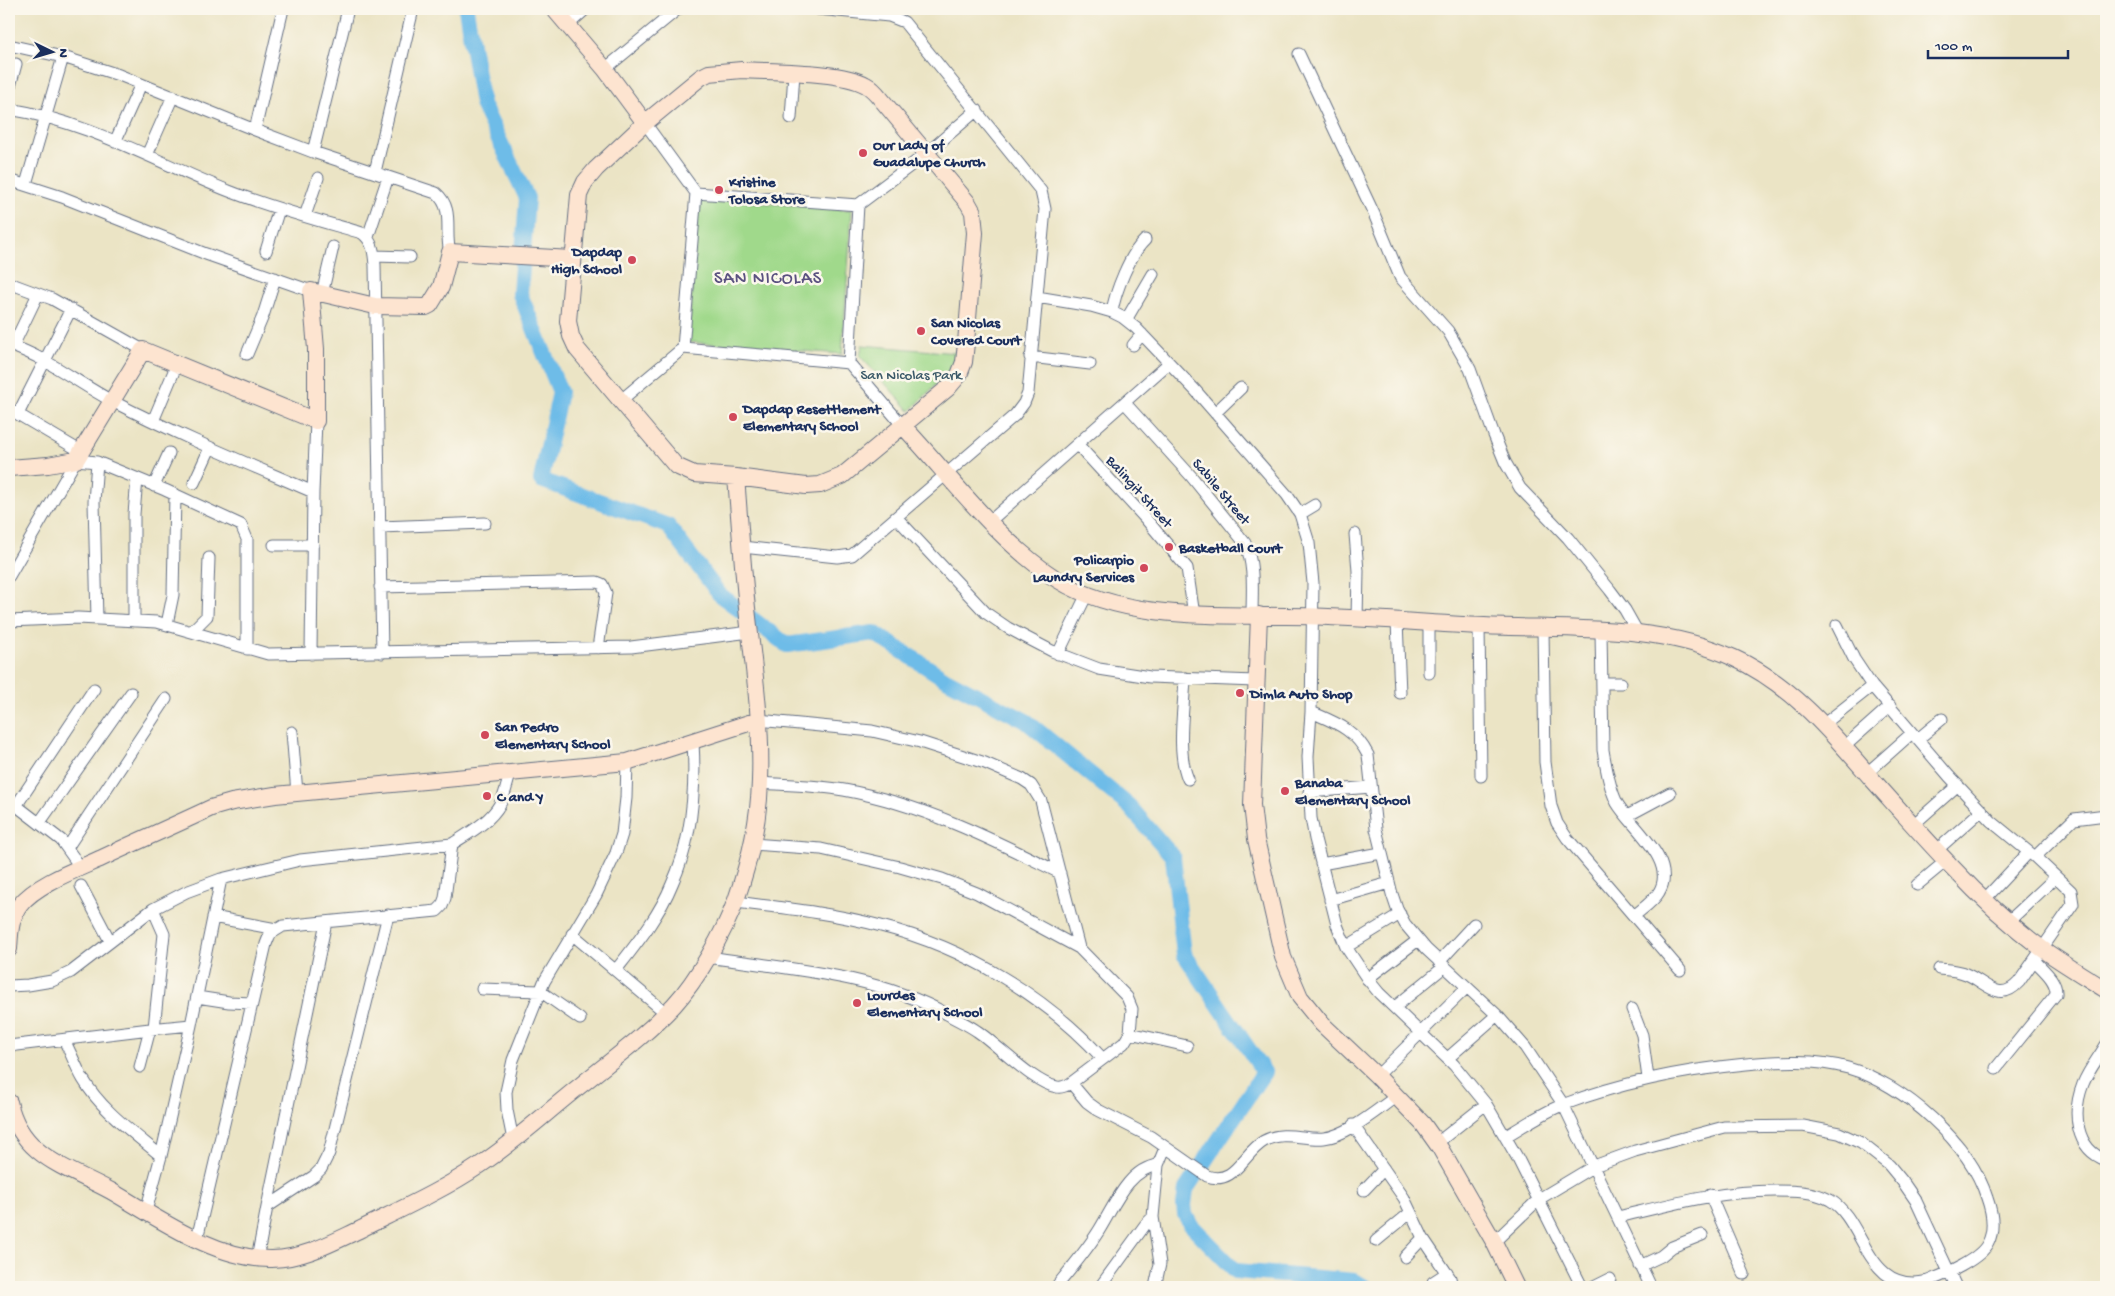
<svg xmlns="http://www.w3.org/2000/svg" width="2115" height="1296" font-family="'Gochi Hand',sans-serif">
<style>
.green{fill:#a0d98b;stroke:#5e8474}
.lines{fill:none;stroke-linecap:round;stroke-linejoin:round}
.river{stroke:#6ebce8;stroke-width:16}
.street-casing{stroke:#646e82;stroke-width:13}
.secondary-casing{stroke:#646e82;stroke-width:18}
.street{stroke:#fff;stroke-width:11}
.secondary{stroke:#fde4d0;stroke-width:16}
.poi-dot{fill:#d1495b;stroke:#fbf7ec;stroke-width:2}
.labels{text-anchor:middle;stroke-width:5;stroke-linejoin:round;paint-order:stroke}
.poi-label{font-size:15px;font-weight:bold;fill:#1b2f5e;stroke:#fbf7ec;text-anchor:start}
.park-label{font-size:15px;fill:#3c5a69;stroke:#fbf7ec}
.street-label{font-size:15px;fill:#1b2f5e;stroke:#fbf7ec}
.quarter-label{font-size:18px;letter-spacing:1px;fill:#5b5281;stroke:#fbf7ec}
</style>
<rect width="100%" height="100%" fill="#fbf7ec"/>
<filter id="ink" filterUnits="userSpaceOnUse"><feTurbulence type="fractalNoise" baseFrequency=".02" numOctaves="2"/><feDisplacementMap in="SourceGraphic" scale="10" xChannelSelector="R" yChannelSelector="G"/><feConvolveMatrix kernelMatrix="1 2 1 2 8 2 1 2 1" color-interpolation-filters="sRGB"/></filter>
<filter id="wash" filterUnits="userSpaceOnUse"><feTurbulence type="fractalNoise" baseFrequency=".0096" numOctaves="4" result="noise"/><feDisplacementMap in="SourceGraphic" scale="20" xChannelSelector="R" yChannelSelector="G"/><feGaussianBlur stdDeviation="1.12" result="paint"/><feColorMatrix in="noise" values="0 0 0 0 0 0 0 0 0 0 0 0 0 0 0 0 0 1.4 0 .05"/><feComposite in="paint" operator="in"/></filter>
<g filter="url(#wash)">
<rect width="100%" height="100%" fill="#ebe4c5"/>
<path class="green" d="M699,198L852,210L842,354L688,342Z
M862,345L957,353L955,365L910,411L860,356Z"/>
<g class="lines">
<path class="river" d="M466,9L482,104L527,198L520,294L560,392L541,480L668,526L720,595L787,645L874,633L944,678L1026,721L1129,806L1173,857L1184,954L1264,1072L1186,1189L1184,1205L1185,1214L1190,1224L1236,1271L1355,1281L1365,1287"/>
</g>
</g>
<g filter="url(#ink)">
<g class="lines">
<g class="street-casing">
<path id="street" d="M568,25L586,9
M9,45L63,57L119,75L255,130L313,152L436,193C455,209 444,232 450,252
M1299,54L1374,214L1400,277L1448,331L1470,369L1494,435L1505,462L1520,488L1568,538L1610,590L1625,610L1638,633
M605,69L678,9
M9,90L16,64
M9,109C87,121 156,162 229,191C272,208 317,220 362,233C373,241 374,253 375,265L382,653
M791,118L794,73
M645,123L696,193
M255,130L283,9
M115,142L141,84
M313,152L348,9
M147,155L173,96
M375,172L413,9
M9,180L62,197L206,254L311,291
M26,184L63,57
M858,205L849,363L683,348L696,193L858,205L926,154L977,110
M305,216L318,178
M368,237L388,177
M266,251L279,209
M374,256L410,257
M9,283L52,299L143,350
M322,294L333,247
M1037,297L1091,306L1112,312L1122,317L1136,328L1195,390L1287,495L1300,514L1309,543L1313,583L1311,712L1308,757L1311,818L1315,839L1337,925L1346,947L1366,977L1379,993L1454,1065L1486,1104L1517,1157L1582,1287
M1112,312C1115,292 1130,254 1145,240
M1126,320L1153,274
M9,345C46,357 78,383 112,401C178,435 246,463 313,492
M1133,345L1142,334
M13,346L38,294
M247,354L263,316L275,278
M1030,357L1090,364
M849,363L903,426
M620,401L683,348
M1125,403L1191,476L1245,543C1255,566 1252,591 1252,616
M9,409L82,452
M1215,413L1241,388
M18,414L71,309
M153,421L177,364
M1078,445L1145,518L1187,568L1194,615
M194,483L210,448
M154,486L169,453
M1300,514L1315,505
M896,517L986,613L1008,628L1052,651L1099,669L1150,677L1255,681
M989,522L1169,363
M380,527L485,523
M1355,534L1358,571L1357,619
M274,545H313
M742,547L837,557L852,555L1015,415L1024,403L1028,393L1045,209L1041,191L904,22L889,16L818,9
M9,576L76,460L97,462L165,490L241,525L247,539V649
M380,587L597,582L602,584L606,593L598,648
M97,619L94,502L97,462
M9,621L78,618L157,622L268,654L631,647L750,632
M134,621V514L137,479
M1397,621L1400,693
M1429,623V673
M167,624L173,595L175,495
M1837,625L1854,659L1872,686L1949,776L1991,821L2035,857L2071,891L2073,904L2019,982C1999,1004 1986,982 1966,974C1957,970 1948,970 1939,969
M1479,626L1481,776
M1543,629L1545,762L1551,806L1557,823L1567,838L1680,970
M192,631L207,616L209,558
M1601,631L1603,750C1606,767 1609,787 1617,803C1631,827 1678,861 1659,892C1654,901 1642,909 1634,916
M311,654L313,492L316,421
M1058,654L1087,594
M1185,678C1184,708 1176,752 1188,779
M1602,683H1621
M1311,712C1336,723 1355,729 1368,755L1376,829L1392,894L1397,909L1405,924L1426,949L1497,1015L1525,1047L1563,1104L1651,1287
M758,720L872,731L920,742L985,763L1022,779L1031,785L1041,801L1079,948L1127,997L1132,1009L1130,1033L1124,1043L1071,1083
M1824,724L1872,686
M292,732L297,793
M1918,739L1942,719
M1844,747L1890,706
M1867,773L1912,733
M760,783C788,785 817,785 844,790C921,804 990,838 1060,873
M1309,792L1371,787
M9,800L61,840L81,868
M16,806L94,689
M1627,816L1670,793
M40,822L131,693
M1913,825L1958,785
M752,844L821,849L900,867L942,879L977,893L1079,948
M67,848L166,699
M1937,850L1982,810
M2035,857L2074,819L2106,815
M1321,864L1381,853
M1917,885L1946,861
M81,886L110,941
M1985,899L2029,852
M1330,900L1389,883
M735,902C784,908 833,913 881,926C964,947 1046,996 1103,1059
M153,909L164,934L154,1028
M213,917L276,929
M2008,922L2056,877
M572,934L666,1013
M1346,947L1400,914
M708,957C789,969 874,974 947,1014C957,1020 967,1024 977,1031C997,1044 1034,1084 1057,1087C1062,1088 1066,1086 1071,1083L1087,1102L1098,1110L1151,1137L1207,1176C1235,1186 1243,1153 1264,1141C1284,1130 1304,1140 1324,1138C1347,1136 1378,1109 1397,1096
M1439,962L1474,924
M616,970C637,943 659,916 672,884C692,840 696,790 693,742
M1367,979L1418,940
M9,986L28,985L52,981L71,972L153,909L186,892L221,879L300,860L452,844
M482,989L540,991L580,1019
M197,997L229,1002L252,1003
M1395,1007L1444,967
M1632,1009L1642,1035L1648,1078
M1130,1033L1187,1046
M64,1040C71,1053 76,1067 83,1079C101,1110 134,1133 161,1156L191,1025
M2106,1045C2099,1057 2088,1071 2083,1084C2072,1112 2075,1149 2106,1160
M9,1046L150,1029L191,1025L221,879
M1448,1058L1497,1015
M140,1067L150,1029
M1996,1068L2056,994C2057,980 2042,969 2034,960
M1377,1076L1466,988
M1353,1125L1404,1198L1423,1238L1450,1278L1452,1287
M1506,1136C1525,1125 1545,1111 1565,1104C1623,1082 1684,1070 1746,1064C1779,1061 1816,1059 1848,1068C1904,1084 1970,1143 1987,1198C1992,1212 1995,1229 1988,1243C1981,1259 1944,1275 1928,1281C1866,1296 1866,1221 1830,1200C1813,1191 1795,1191 1775,1191C1718,1191 1673,1204 1618,1217
M513,1140L507,1110L506,1092L513,1060L544,982L596,895L616,853L622,834L626,798L627,762
M1437,1143L1486,1104
M1364,1190L1384,1169
M1710,1195L1744,1274
M267,1207L326,922
M146,1211L161,1156
M197,1239L266,944L270,934L283,926L437,911L442,906L445,898L452,844C469,833 490,822 500,804C505,795 507,784 510,774
M1376,1241L1410,1213
M1494,1242L1539,1199L1594,1166L1635,1151L1724,1127L1803,1126L1839,1133L1861,1143L1889,1165L1903,1182L1916,1201L1956,1287
M1405,1257L1423,1238
M257,1259L267,1207L314,1176L321,1169L329,1153L388,915
M1640,1266L1661,1256L1672,1247L1702,1235
M1433,1282L1447,1273
M1056,1287C1070,1270 1086,1251 1098,1232C1113,1209 1127,1169 1158,1165
M1100,1287L1145,1225L1153,1217
M1155,1287L1160,1264L1153,1217L1158,1165L1165,1148
M1594,1287L1610,1279"/>
</g>
<g class="secondary-casing">
<path id="secondary" d="M554,9L605,69L645,123
M742,70C773,72 841,71 866,85C872,88 877,94 881,99L968,203L973,212L975,233L966,343L964,362L959,375L948,388L842,476L820,485L806,486L736,477L694,474L676,466L577,349L571,336L568,321L579,195L585,182L596,169L645,123L701,77L709,73Z
M903,426C951,477 999,543 1058,580C1123,620 1213,615 1286,616C1352,616 1418,623 1484,626C1567,630 1657,623 1734,658C1791,684 1831,732 1871,778C1898,808 1924,838 1952,867C1979,896 2009,924 2041,948C2062,963 2084,976 2106,990
M9,468L48,465L76,460L143,350L316,421V349L311,291L375,306L426,307L430,305L441,287L450,252L572,259
M1259,615L1252,805L1256,839L1283,957L1300,997L1322,1024L1377,1076L1423,1124L1440,1148L1494,1242L1516,1287
M9,949C10,934 10,918 20,905C36,884 78,869 102,858C138,841 175,825 211,808L232,802L275,795L627,762L758,720
M9,1102C21,1157 67,1167 111,1191C158,1218 216,1260 272,1259C305,1258 331,1243 361,1229C401,1209 443,1190 480,1165C516,1141 548,1111 581,1085C613,1059 646,1035 674,1005C697,980 724,933 736,900C749,863 759,821 760,781C762,730 755,676 749,626C743,576 740,526 736,477"/>
</g>
<use href="#street" class="street"/>
<use href="#secondary" class="secondary"/>
</g>
</g>
<g class="poi-dot">
<circle cx="863" cy="153" r="5"/>
<circle cx="719" cy="190" r="5"/>
<circle cx="632" cy="260" r="5"/>
<circle cx="921" cy="331" r="5"/>
<circle cx="733" cy="417" r="5"/>
<circle cx="1169" cy="547" r="5"/>
<circle cx="1144" cy="568" r="5"/>
<circle cx="1240" cy="693" r="5"/>
<circle cx="485" cy="735" r="5"/>
<circle cx="1285" cy="791" r="5"/>
<circle cx="487" cy="796" r="5"/>
<circle cx="857" cy="1003" r="5"/>
</g>
<g class="labels">
<g class="poi-label">
<text x="873" y="149">Our Lady of<tspan x="873" dy="17">Guadalupe Church</tspan></text>
<text x="729" y="186">Kristine<tspan x="729" dy="17">Tolosa Store</tspan></text>
<text x="622" y="256" text-anchor="end">Dapdap<tspan x="622" dy="17">High School</tspan></text>
<text x="931" y="327">San Nicolas<tspan x="931" dy="17">Covered Court</tspan></text>
<text x="743" y="413">Dapdap Resettlement<tspan x="743" dy="17">Elementary School</tspan></text>
<text x="1179" y="552">Basketball Court</text>
<text x="1134" y="564" text-anchor="end">Policarpio<tspan x="1134" dy="17">Laundry Services</tspan></text>
<text x="1250" y="698">Dimla Auto Shop</text>
<text x="495" y="731">San Pedro<tspan x="495" dy="17">Elementary School</tspan></text>
<text x="1295" y="787">Banaba<tspan x="1295" dy="17">Elementary School</tspan></text>
<text x="497" y="801">C and Y</text>
<text x="867" y="999">Lourdes<tspan x="867" dy="17">Elementary School</tspan></text>
</g>
<g class="park-label">
<text x="911" y="379">San Nicolas Park</text>
</g>
<g class="street-label">
<text transform="translate(1140 491) rotate(48)" y="5">Balingit Street</text>
<text transform="translate(1222 491) rotate(50)" y="5">Sabile Street</text>
</g>
<g class="quarter-label">
<text x="768" y="283">SAN NICOLAS</text>
</g>
</g>
<rect width="2115" height="1296" fill="none" stroke="#fbf7ec" stroke-width="30"/>
<g transform="translate(52 52) rotate(95)" stroke="#fbf7ec" stroke-width="4" paint-order="stroke">
<path d="M0-4L9 19L0 12L-9 19Z" fill="#1b2f5e"/>
<text y="-8" font-size="14" font-weight="bold" text-anchor="middle" fill="#1b2f5e">N</text>
</g>
<path d="M1928 50v8h140v-8" fill="none" stroke="#1b2f5e" stroke-width="2.5"/>
<text x="1935" y="50" font-size="15" fill="#1b2f5e" stroke="#fbf7ec" stroke-width="4" paint-order="stroke">100 m</text>
</svg>
